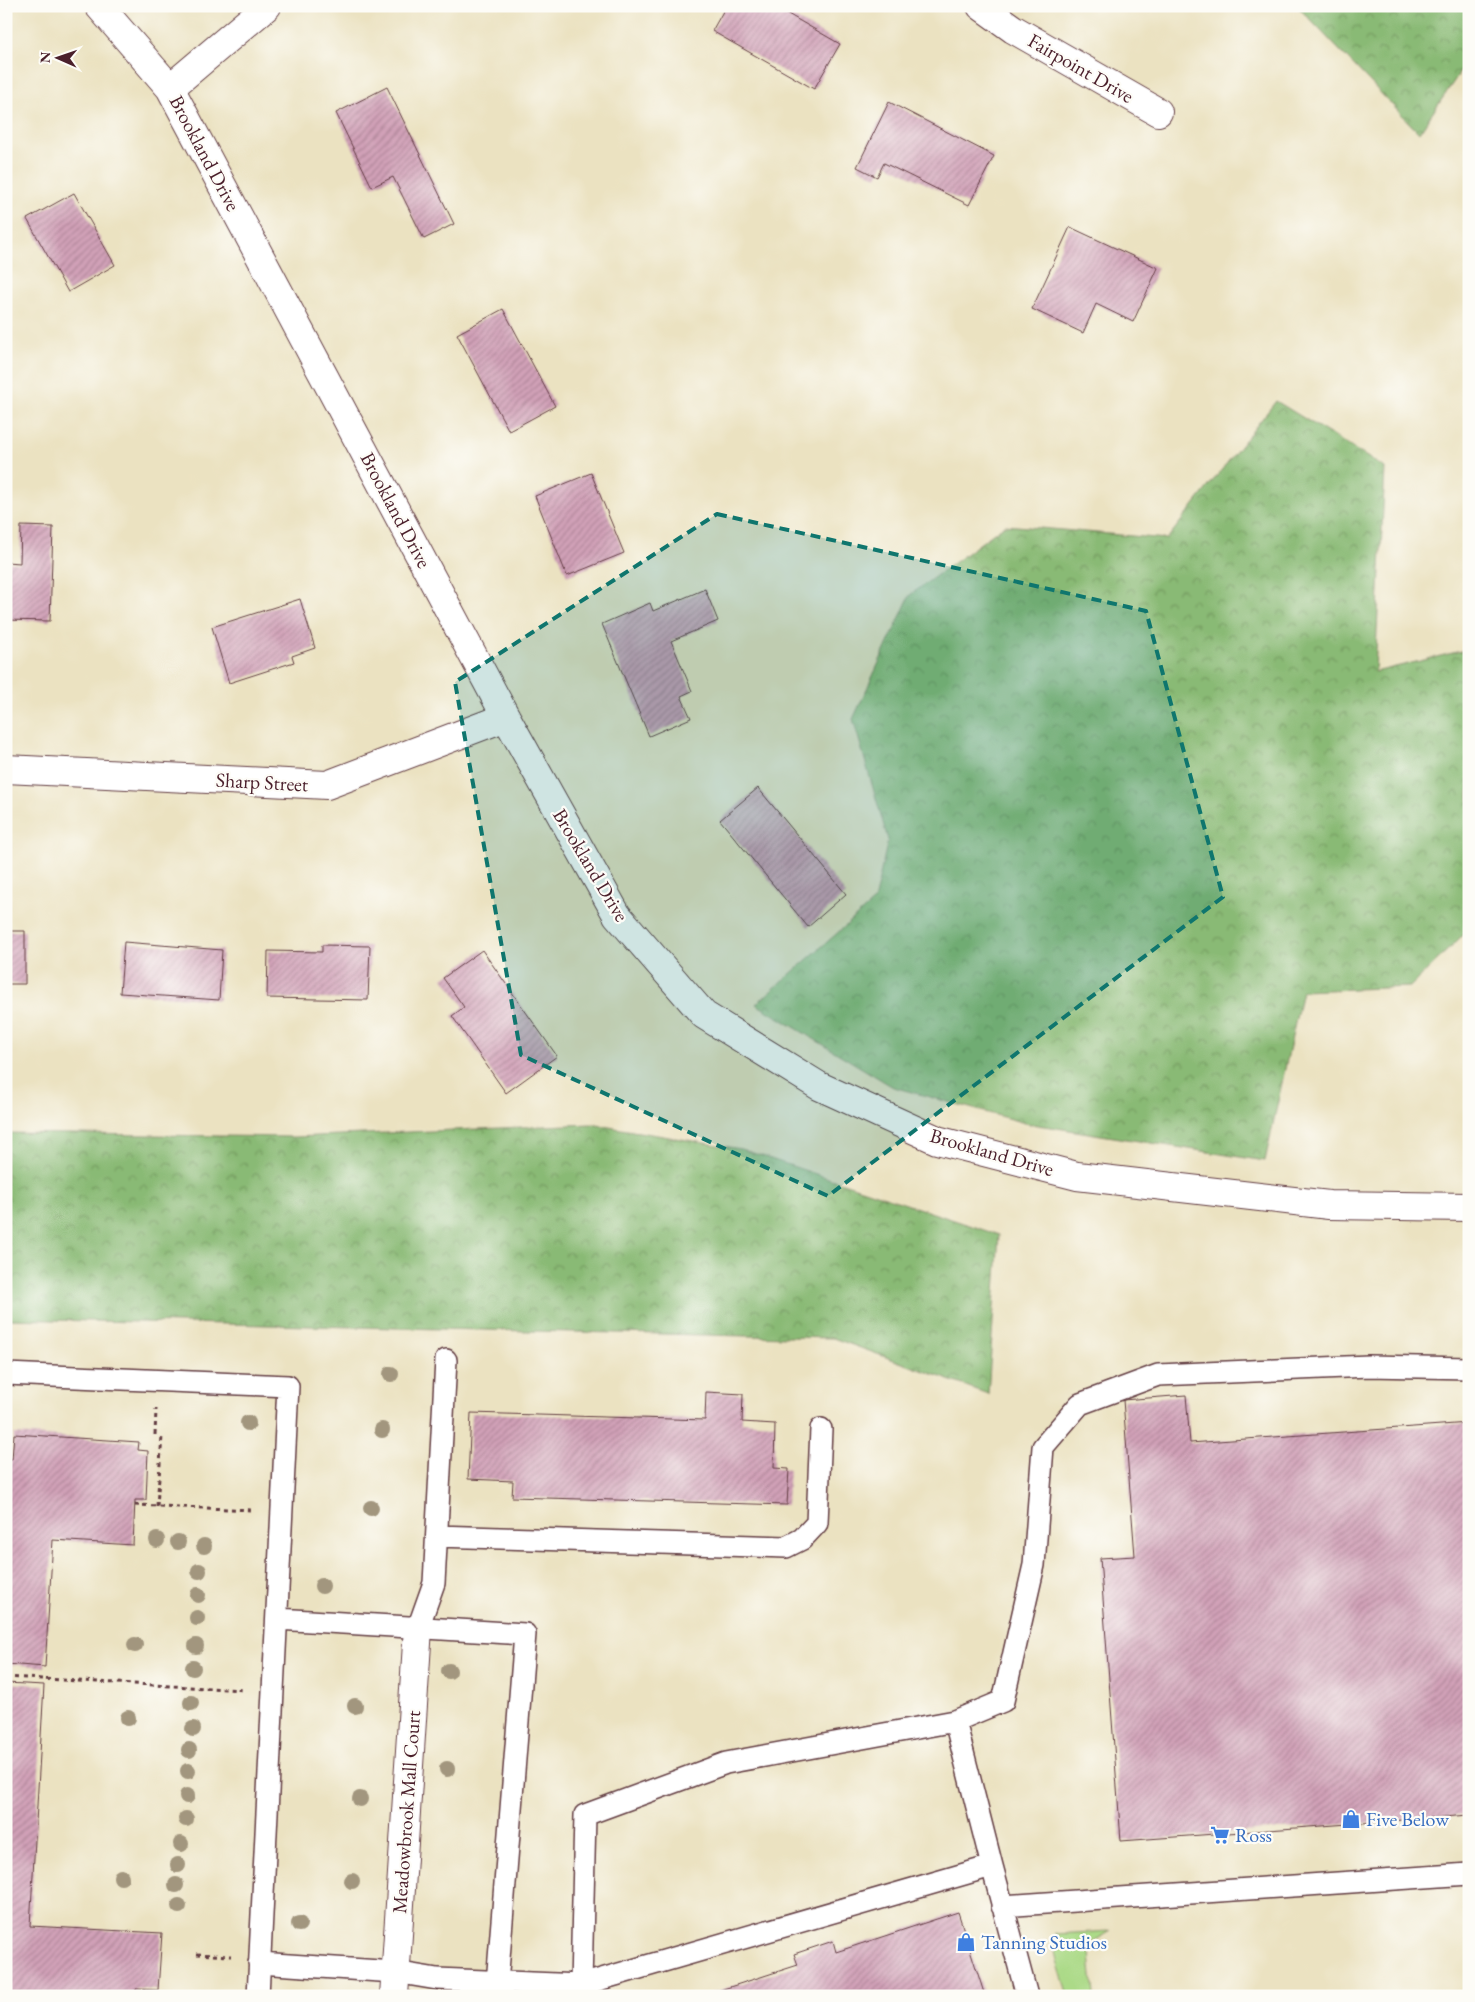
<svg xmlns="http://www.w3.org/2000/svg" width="1475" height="2002" font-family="'EB Garamond',serif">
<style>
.green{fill:#acda88;stroke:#7b7c5a}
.forest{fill:url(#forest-crowns);stroke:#6a6c50}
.building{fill:url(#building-hatch)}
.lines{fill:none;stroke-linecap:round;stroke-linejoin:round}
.lane-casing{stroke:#623c42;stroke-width:24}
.street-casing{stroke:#623c42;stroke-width:30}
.path{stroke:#623c42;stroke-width:3;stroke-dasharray:4 4;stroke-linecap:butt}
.lane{stroke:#fff;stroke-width:21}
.street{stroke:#fff;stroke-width:28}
.tree{fill:#a2967e}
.marked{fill:#0f766e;fill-opacity:0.2;stroke:#0f766e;stroke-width:4;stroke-dasharray:10 6;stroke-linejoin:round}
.labels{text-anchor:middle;stroke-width:4.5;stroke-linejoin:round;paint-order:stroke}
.street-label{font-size:20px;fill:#4a1f2b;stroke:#fdfcf7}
.shop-label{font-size:20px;fill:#366cbe;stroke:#fdfcf7;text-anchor:start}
</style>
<defs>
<pattern id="forest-crowns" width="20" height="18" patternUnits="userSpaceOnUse" patternTransform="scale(1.25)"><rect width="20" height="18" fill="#89ba74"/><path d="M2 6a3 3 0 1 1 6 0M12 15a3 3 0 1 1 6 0" fill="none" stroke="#72975f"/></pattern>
<pattern id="building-hatch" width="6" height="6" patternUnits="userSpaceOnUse" patternTransform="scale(1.25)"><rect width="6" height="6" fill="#d1a1b8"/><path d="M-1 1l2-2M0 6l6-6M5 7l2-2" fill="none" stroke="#ac8396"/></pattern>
</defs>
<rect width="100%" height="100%" fill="#fdfcf7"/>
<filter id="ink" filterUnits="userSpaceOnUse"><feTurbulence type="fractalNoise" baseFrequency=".02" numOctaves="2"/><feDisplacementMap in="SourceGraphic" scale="10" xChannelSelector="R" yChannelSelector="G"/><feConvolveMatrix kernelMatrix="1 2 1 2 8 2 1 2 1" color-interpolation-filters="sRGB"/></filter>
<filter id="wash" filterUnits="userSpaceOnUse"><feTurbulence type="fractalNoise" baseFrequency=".0096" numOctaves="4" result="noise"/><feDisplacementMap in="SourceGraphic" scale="20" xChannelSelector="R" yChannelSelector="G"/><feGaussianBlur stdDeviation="1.12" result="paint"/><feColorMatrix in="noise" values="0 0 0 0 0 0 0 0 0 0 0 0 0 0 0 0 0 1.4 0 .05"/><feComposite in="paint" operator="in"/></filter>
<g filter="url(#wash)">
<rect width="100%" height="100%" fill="#ebe2c1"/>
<path class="green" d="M1111,1931L1089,1944L1094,1996H1068C1064,1980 1050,1948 1055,1934Z"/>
<path class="forest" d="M1297,6H1469V59L1419,133Z
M1276,401L1385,468L1375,672L1469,649V929L1410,987L1302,991L1265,1161L1025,1123L893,1087L756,1004L874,901L888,840L853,719L910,595L1005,525L1167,539Z
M591,1124L741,1149L999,1235L988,1394L833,1338L6,1319V1133L294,1137Z"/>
<g id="blocks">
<path class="building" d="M726,6H774L840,44L814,89L712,31Z
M387,87L454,224L424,239L393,177L372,187L336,113Z
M889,102L994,156L969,205L884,163L877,177L857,167Z
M74,193L115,265L68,292L27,219Z
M1070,227L1158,268L1133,322L1096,304L1083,333L1032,309Z
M503,309L555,406L509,431L457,334Z
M591,473L624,553L567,576L535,496Z
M21,526L53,527L50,621L6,620V562L20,563Z
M705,589L718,621L671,641L692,691L681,696L691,718L649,736L602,624L650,603L653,611Z
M300,599L315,648L292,656L294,662L229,683L212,627Z
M758,788L846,894L808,927L720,820Z
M6,931H25V984H6Z
M124,942L222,950L219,1000L120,993Z
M322,945L370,946L368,1000L267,998L268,951L322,952Z
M482,950L557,1056L506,1093L452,1016L464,1007L443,978Z
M706,1392L743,1394L742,1422L775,1424L774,1468L789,1469L787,1505L512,1497L513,1481L468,1479L471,1413L705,1420Z
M1186,1395L1190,1443L1469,1423V1815L1121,1841L1100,1558L1135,1556L1123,1400Z
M14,1434L139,1442L138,1450L148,1451L146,1500H135L133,1545L53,1540L45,1667L6,1664V1459H12Z
M6,1683L44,1685L30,1926L162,1933L158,1990L136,1989V1996H6Z
M958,1912L985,1996H712L711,1993L798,1965L794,1954L833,1941L836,1952Z"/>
</g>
</g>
<g filter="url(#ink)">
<use href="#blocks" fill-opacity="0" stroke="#623c42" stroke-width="1"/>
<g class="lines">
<g class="lane-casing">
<path id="lane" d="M6,1374L288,1386L258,1996
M437,1536L786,1547L802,1539L817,1523L821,1429
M277,1619L525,1634L496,1996
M418,1628L434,1583L446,1360
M955,1721L1003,1701L1034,1565L1043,1447L1080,1404L1158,1375L1369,1366L1469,1368
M1002,1906L1469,1874
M259,1963L395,1972L437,1979L581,1985L992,1866
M581,1985L585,1815L726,1763L955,1721L992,1866L1027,1996"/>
</g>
<g class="street-casing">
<path id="street" d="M99,6L170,88L506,717L617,915L704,1015L819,1086L937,1140L1077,1176L1329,1205L1469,1207
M981,6L1013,29L1158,112
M170,88L267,6
M6,769L327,785L506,717
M394,1996L418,1628"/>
</g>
<path class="path" d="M155,1435L156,1409
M135,1505L252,1510
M157,1506L162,1436
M6,1677L245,1690
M197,1954L231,1956"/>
<use href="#lane" class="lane"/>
<use href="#street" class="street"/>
</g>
<g class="tree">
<circle cx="391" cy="1374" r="8"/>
<circle cx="248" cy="1423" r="8"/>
<circle cx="382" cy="1430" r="8"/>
<circle cx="371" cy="1508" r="8"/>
<circle cx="157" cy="1540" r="8"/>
<circle cx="178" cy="1542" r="8"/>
<circle cx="204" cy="1546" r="8"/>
<circle cx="199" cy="1571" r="8"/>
<circle cx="322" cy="1586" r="8"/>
<circle cx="198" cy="1595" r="8"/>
<circle cx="197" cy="1618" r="8"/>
<circle cx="135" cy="1645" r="8"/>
<circle cx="196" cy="1646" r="8"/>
<circle cx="193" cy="1668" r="8"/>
<circle cx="449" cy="1671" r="8"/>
<circle cx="191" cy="1703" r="8"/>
<circle cx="355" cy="1706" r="8"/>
<circle cx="128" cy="1718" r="8"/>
<circle cx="193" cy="1729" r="8"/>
<circle cx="189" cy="1750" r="8"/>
<circle cx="447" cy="1769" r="8"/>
<circle cx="188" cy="1771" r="8"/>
<circle cx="187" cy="1796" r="8"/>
<circle cx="360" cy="1799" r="8"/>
<circle cx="186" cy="1819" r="8"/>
<circle cx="181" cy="1844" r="8"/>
<circle cx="178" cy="1865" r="8"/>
<circle cx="121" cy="1877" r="8"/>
<circle cx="352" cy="1881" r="8"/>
<circle cx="176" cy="1885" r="8"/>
<circle cx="179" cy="1906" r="8"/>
<circle cx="299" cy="1924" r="8"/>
</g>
</g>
<path class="marked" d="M717,514L1146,611L1223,897L828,1196L521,1055L455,682Z"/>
<defs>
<g id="shop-bare" transform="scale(1.5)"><path d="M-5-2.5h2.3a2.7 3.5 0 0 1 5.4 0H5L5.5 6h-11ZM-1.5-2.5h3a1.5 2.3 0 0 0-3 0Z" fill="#3f7fe0" stroke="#fdfcf7" stroke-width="2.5" paint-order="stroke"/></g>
<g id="supermarket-bare" transform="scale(1.5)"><path d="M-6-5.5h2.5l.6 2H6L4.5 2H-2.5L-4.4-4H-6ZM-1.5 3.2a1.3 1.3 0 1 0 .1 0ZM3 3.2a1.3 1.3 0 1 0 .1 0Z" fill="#3f7fe0" stroke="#fdfcf7" stroke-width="2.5" paint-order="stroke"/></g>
</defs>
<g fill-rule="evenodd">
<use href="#shop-bare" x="1351" y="1819"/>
<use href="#supermarket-bare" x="1220" y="1835"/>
<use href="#shop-bare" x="966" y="1942"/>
</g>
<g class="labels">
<g class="street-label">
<text transform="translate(1081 68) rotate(30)" y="7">Fairpoint Drive</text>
<text transform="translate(205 153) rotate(62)" y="7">Brookland Drive</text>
<text transform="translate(396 510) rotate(62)" y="7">Brookland Drive</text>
<text transform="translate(262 782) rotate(3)" y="7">Sharp Street</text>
<text transform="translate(591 865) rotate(59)" y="7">Brookland Drive</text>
<text transform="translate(992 1152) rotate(16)" y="7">Brookland Drive</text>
<text transform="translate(406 1812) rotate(-86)" y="7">Meadowbrook Mall Court</text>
</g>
<g class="shop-label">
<text x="1366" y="1826">Five Below</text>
<text x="1235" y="1842">Ross</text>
<text x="981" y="1949">Tanning Studios</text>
</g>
</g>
<rect width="1475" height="2002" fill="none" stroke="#fdfcf7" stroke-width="25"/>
<g transform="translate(58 58) rotate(272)" stroke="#fdfcf7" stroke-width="4" paint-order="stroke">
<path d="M0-4L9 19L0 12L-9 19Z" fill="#4a1f2b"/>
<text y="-8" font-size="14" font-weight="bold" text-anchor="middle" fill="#4a1f2b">N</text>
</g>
</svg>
